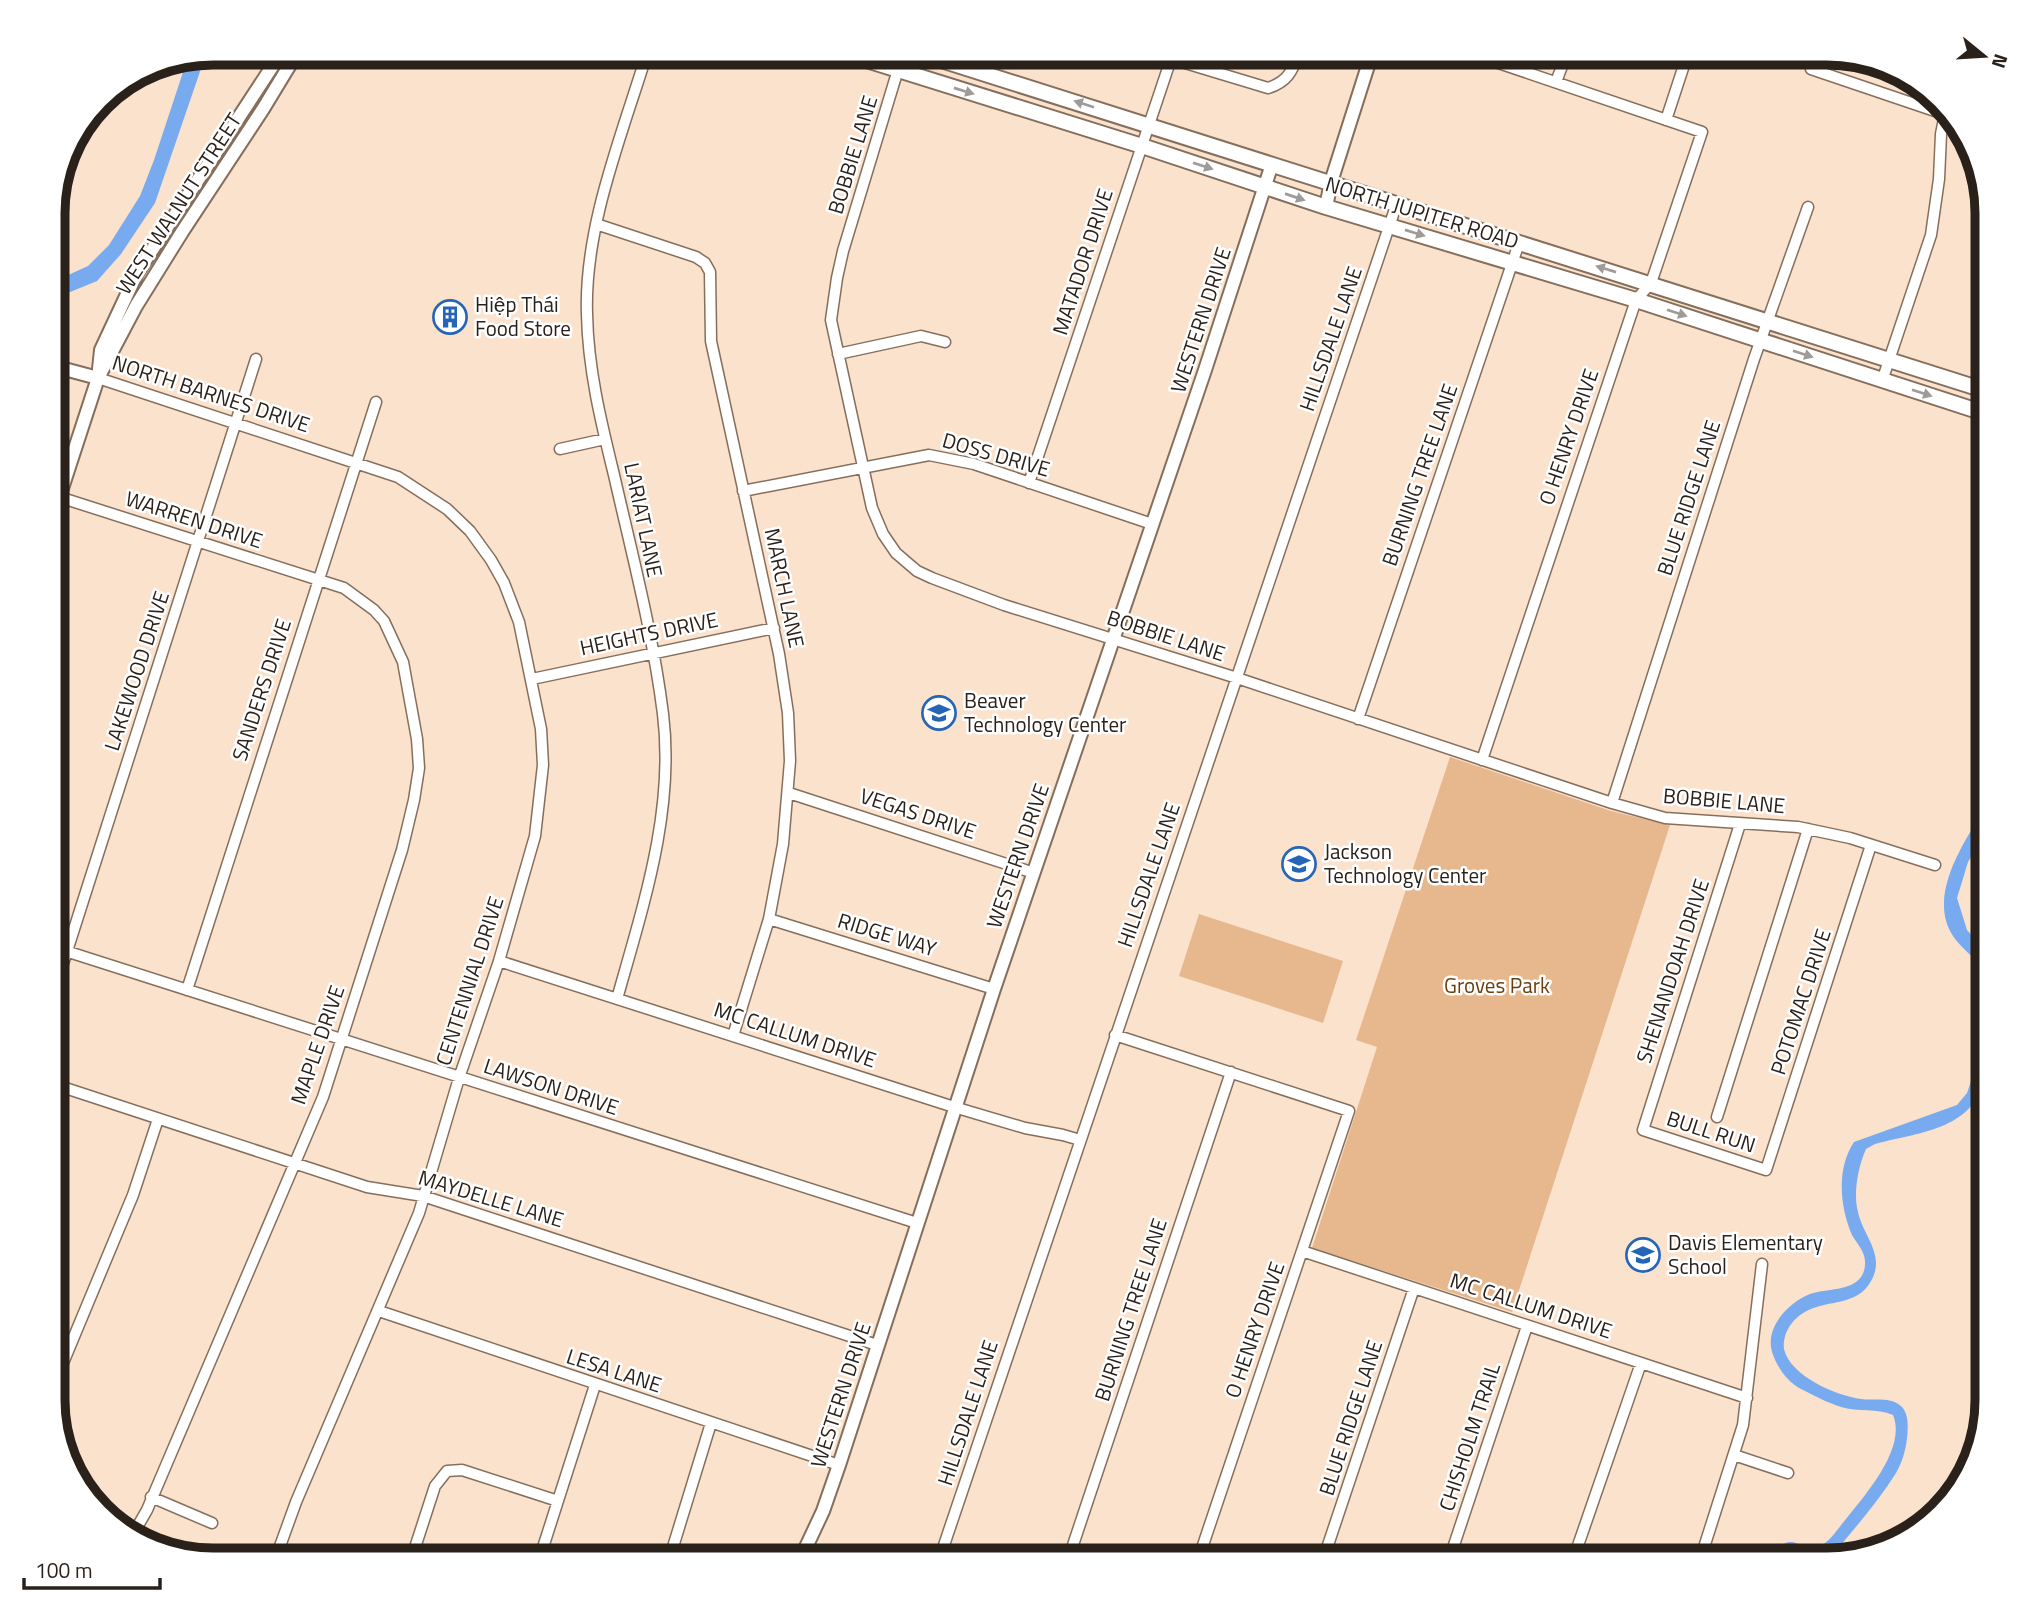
<svg xmlns="http://www.w3.org/2000/svg" width="2040" height="1613" font-family="'Titillium Web',sans-serif">
<style>
.green{fill:#e7b78e}
.water{fill:#7ae}
.lines{fill:none;stroke-linecap:round;stroke-linejoin:round}
.street-casing{stroke:#856f5c;stroke-width:13}
.secondary-casing{stroke:#856f5c;stroke-width:16}
.primary-casing{stroke:#856f5c;stroke-width:18}
.street{stroke:#fff;stroke-width:10}
.secondary{stroke:#fff;stroke-width:12}
.primary{stroke:#fff;stroke-width:14}
.oneway{fill:#9f9b98}
.labels{text-anchor:middle;stroke-width:5;stroke-linejoin:round;paint-order:stroke}
.street-label{font-size:21px;fill:#2a211a;stroke:#fff}
.poi-label{font-size:21px;fill:#2a211a;stroke:#fff;text-anchor:start}
.park-label{font-size:21px;fill:#6a3e0d;stroke:#fff}
.rim{fill:none;stroke:#2a211a;stroke-width:9}
</style>
<rect width="100%" height="100%" fill="#fbe2cd"/>
<path class="green" d="M1450,757L1611,811L1670,825L1512,1312L1312,1248L1377,1047L1356,1040Z
M1199,914L1343,961L1323,1023L1179,976Z"/>
<path class="water" d="M206,54L155,203L121,254L97,281L53,299V282L88,266L109,245L140,196L154,160L188,57Z
M1987,805V830L1968,862L1957,898L1967,930L1987,953V971C1977,960 1961,948 1953,936C1926,895 1966,839 1987,805Z
M1987,1034C1988,1046 1990,1060 1987,1072C1975,1130 1924,1131 1875,1144L1866,1149C1858,1167 1853,1193 1858,1212C1863,1236 1886,1255 1871,1281C1853,1314 1810,1292 1788,1329C1785,1334 1783,1343 1784,1349C1790,1376 1837,1396 1861,1399C1874,1401 1891,1396 1902,1407C1909,1415 1908,1428 1907,1438C1906,1449 1902,1463 1896,1473C1878,1502 1853,1530 1831,1557C1817,1563 1803,1561 1790,1555L1778,1560H1765C1768,1555 1771,1553 1776,1549C1797,1531 1801,1555 1820,1546C1831,1541 1838,1528 1846,1519C1865,1495 1907,1448 1893,1415C1877,1408 1858,1412 1841,1407C1828,1403 1813,1395 1801,1389C1787,1382 1777,1367 1772,1352C1765,1327 1788,1303 1810,1294C1824,1289 1843,1291 1856,1282C1862,1278 1865,1271 1865,1264C1866,1252 1857,1244 1852,1235C1840,1207 1836,1169 1854,1142L1957,1105L1967,1093Z"/>
<g class="lines">
<g class="street-casing">
<path id="street" d="M903,53L843,251L837,278L831,320L872,508L883,534L896,553L917,571L932,578L1004,605L1237,678L1612,803L1665,818L1798,827L1850,838L1935,865
M1152,53L1268,88C1287,82 1292,72 1299,53
M1469,53L1702,132L1651,283L1636,300L1482,760
M1811,69L1944,114
M1556,82L1567,53
M1666,120L1688,53
M596,224L696,257L705,263L710,272L711,341L779,654L788,713L790,761L783,844L769,919L733,1036
M838,354L921,336L945,342
M98,378L398,477L447,509L470,531L491,560L504,583L519,622L541,729L543,765L535,836L499,961L459,1078L419,1213L296,1502L275,1560
M1882,381L1931,235L1939,179L1941,134L1946,109
M560,449L605,439
M1029,483L1173,53
M743,491L929,455L974,464L1152,524
M59,497L344,588L374,610L384,621L403,662L417,739L419,768L414,800L402,850L323,1097L147,1510L132,1536
M532,679L774,628
M1358,719L1519,243
M789,793L1034,873
M1612,803L1754,359L1808,207
M1740,824L1643,1130L1766,1170L1871,845
M769,919L994,989
M53,947L917,1223
M499,961L954,1107L1025,1128L1063,1135L1080,1140
M187,990L376,402
M53,995L256,359
M617,999C643,906 675,811 663,714C653,634 632,554 614,475C601,422 588,369 587,314C584,227 622,135 647,53
M1115,1035L1349,1111L1198,1560
M53,1084L367,1187L423,1196L877,1345
M1717,1117L1808,829
M1302,1251L1747,1398
M379,1311L839,1465
M53,1387L133,1195L158,1119
M1734,1455L1788,1473
M151,1497L212,1523
M411,1560L435,1486L447,1471L462,1470L558,1501
M539,1560L595,1385
M669,1560L711,1423
M939,1560L1397,203
M1068,1560L1231,1072
M1323,1560L1414,1288
M1449,1560L1527,1326
M1573,1560L1641,1363
M1700,1560L1743,1425L1762,1264"/>
</g>
<g class="secondary-casing">
<path id="secondary" d="M1326,207L1331,182L1372,53
M53,366L98,378
M99,369L101,350L137,273L281,53
M53,516L98,378L136,306L182,232L263,109L297,53
M800,1560L823,1511L839,1465L994,989L1205,370L1272,164"/>
</g>
<g class="primary-casing">
<path id="primary" d="M844,53L1142,146L1326,207L1636,300L1987,414
M919,53L1987,391"/>
</g>
<use href="#street" class="street"/>
<use href="#secondary" class="secondary"/>
<use href="#primary" class="primary"/>
</g>
<defs><path id="oneway-solid" d="M-6-.8H1V-3.2L6.5 0L1 3.2V.8H-6Z" transform="scale(1.75)"/></defs>
<g class="oneway">
<use href="#oneway-solid" transform="translate(964 91) rotate(17)"/>
<use href="#oneway-solid" transform="translate(1084 104) rotate(-162)"/>
<use href="#oneway-solid" transform="translate(1203 166) rotate(18)"/>
<use href="#oneway-solid" transform="translate(1295 197) rotate(19)"/>
<use href="#oneway-solid" transform="translate(1415 233) rotate(17)"/>
<use href="#oneway-solid" transform="translate(1606 269) rotate(-163)"/>
<use href="#oneway-solid" transform="translate(1677 313) rotate(18)"/>
<use href="#oneway-solid" transform="translate(1803 354) rotate(18)"/>
<use href="#oneway-solid" transform="translate(1922 393) rotate(18)"/>
</g>
<defs>
<g id="building-ring" transform="scale(1.75)"><circle r="9.5" fill="#fff" stroke="#2465b7" stroke-width="1.5"/><path d="M-4-6H4V6H1V3H-1V6H-4ZM-2.5-4.3h1.7v1.8h-1.7ZM.8-4.3h1.7v1.8H.8ZM-2.5-1h1.7V.8h-1.7ZM.8-1h1.7V.8H.8Z" fill="#2465b7"/></g>
<g id="school-ring" transform="scale(1.75)"><circle r="9.5" fill="#fff" stroke="#2465b7" stroke-width="1.5"/><path d="M0-5L7-2L0 1L-7-2ZM-4 1L0 2.5L4 1V4Q0 6-4 4Z" fill="#2465b7"/></g>
</defs>
<g fill-rule="evenodd">
<use href="#building-ring" x="450" y="317"/>
<use href="#school-ring" x="939" y="713"/>
<use href="#school-ring" x="1299" y="864"/>
<use href="#school-ring" x="1643" y="1255"/>
</g>
<g class="labels">
<g class="street-label">
<text transform="translate(853 155) rotate(-73)" y="7">BOBBIE LANE</text>
<text transform="translate(179 204) rotate(-57)" y="7">WEST WALNUT STREET</text>
<text transform="translate(1422 213) rotate(17)" y="7">NORTH JUPITER ROAD</text>
<text transform="translate(1083 262) rotate(-72)" y="7">MATADOR DRIVE</text>
<text transform="translate(1201 320) rotate(-72)" y="7">WESTERN DRIVE</text>
<text transform="translate(1331 339) rotate(-71)" y="7">HILLSDALE LANE</text>
<text transform="translate(211 394) rotate(18)" y="7">NORTH BARNES DRIVE</text>
<text transform="translate(1569 437) rotate(-71)" y="7">O HENRY DRIVE</text>
<text transform="translate(996 455) rotate(16)" y="7">DOSS DRIVE</text>
<text transform="translate(1420 475) rotate(-71)" y="7">BURNING TREE LANE</text>
<text transform="translate(1689 498) rotate(-72)" y="7">BLUE RIDGE LANE</text>
<text transform="translate(194 520) rotate(18)" y="7">WARREN DRIVE</text>
<text transform="translate(643 520) rotate(78)" y="7">LARIAT LANE</text>
<text transform="translate(784 588) rotate(78)" y="7">MARCH LANE</text>
<text transform="translate(649 634) rotate(-12)" y="7">HEIGHTS DRIVE</text>
<text transform="translate(1166 636) rotate(18)" y="7">BOBBIE LANE</text>
<text transform="translate(137 671) rotate(-72)" y="7">LAKEWOOD DRIVE</text>
<text transform="translate(262 690) rotate(-72)" y="7">SANDERS DRIVE</text>
<text transform="translate(1724 801) rotate(5)" y="7">BOBBIE LANE</text>
<text transform="translate(918 814) rotate(18)" y="7">VEGAS DRIVE</text>
<text transform="translate(1018 856) rotate(-71)" y="7">WESTERN DRIVE</text>
<text transform="translate(1149 875) rotate(-71)" y="7">HILLSDALE LANE</text>
<text transform="translate(887 935) rotate(17)" y="7">RIDGE WAY</text>
<text transform="translate(1673 971) rotate(-72)" y="7">SHENANDOAH DRIVE</text>
<text transform="translate(470 981) rotate(-72)" y="7">CENTENNIAL DRIVE</text>
<text transform="translate(1801 1002) rotate(-72)" y="7">POTOMAC DRIVE</text>
<text transform="translate(795 1035) rotate(18)" y="7">MC CALLUM DRIVE</text>
<text transform="translate(318 1045) rotate(-71)" y="7">MAPLE DRIVE</text>
<text transform="translate(551 1087) rotate(18)" y="7">LAWSON DRIVE</text>
<text transform="translate(1711 1132) rotate(18)" y="7">BULL RUN</text>
<text transform="translate(491 1199) rotate(17)" y="7">MAYDELLE LANE</text>
<text transform="translate(1531 1306) rotate(18)" y="7">MC CALLUM DRIVE</text>
<text transform="translate(1131 1310) rotate(-72)" y="7">BURNING TREE LANE</text>
<text transform="translate(1255 1330) rotate(-71)" y="7">O HENRY DRIVE</text>
<text transform="translate(614 1371) rotate(18)" y="7">LESA LANE</text>
<text transform="translate(841 1395) rotate(-72)" y="7">WESTERN DRIVE</text>
<text transform="translate(968 1413) rotate(-72)" y="7">HILLSDALE LANE</text>
<text transform="translate(1351 1418) rotate(-72)" y="7">BLUE RIDGE LANE</text>
<text transform="translate(1470 1437) rotate(-72)" y="7">CHISHOLM TRAIL</text>
</g>
<g class="poi-label">
<text x="475" y="312">Hiệp Thái<tspan x="475" dy="24">Food Store</tspan></text>
<text x="964" y="708">Beaver<tspan x="964" dy="24">Technology Center</tspan></text>
<text x="1324" y="859">Jackson<tspan x="1324" dy="24">Technology Center</tspan></text>
<text x="1668" y="1250">Davis Elementary<tspan x="1668" dy="24">School</tspan></text>
</g>
<g class="park-label">
<text x="1497" y="993">Groves Park</text>
</g>
</g>
<path d="M0 0H2040V1613H0ZM213 65H1827A148 148 0 0 1 1975 213V1400A148 148 0 0 1 1827 1548H213A148 148 0 0 1 65 1400V213A148 148 0 0 1 213 65Z" fill="#fff" fill-rule="evenodd"/>
<path class="rim" d="M213 65H1827A148 148 0 0 1 1975 213V1400A148 148 0 0 1 1827 1548H213A148 148 0 0 1 65 1400V213A148 148 0 0 1 213 65Z"/>
<g transform="translate(1984 56) rotate(108)" stroke="#ffffff" stroke-width="5" paint-order="stroke">
<path d="M0-5L12 26L0 18L-12 26Z" fill="#2a211a"/>
<text y="-10" font-size="19" font-weight="bold" text-anchor="middle" fill="#2a211a">N</text>
</g>
<path d="M24 1578v10h136v-10" fill="none" stroke="#2a211a" stroke-width="3.5"/>
<text x="35" y="1578" font-size="21" fill="#2a211a" stroke="#ffffff" stroke-width="5" paint-order="stroke">100 m</text>
</svg>
